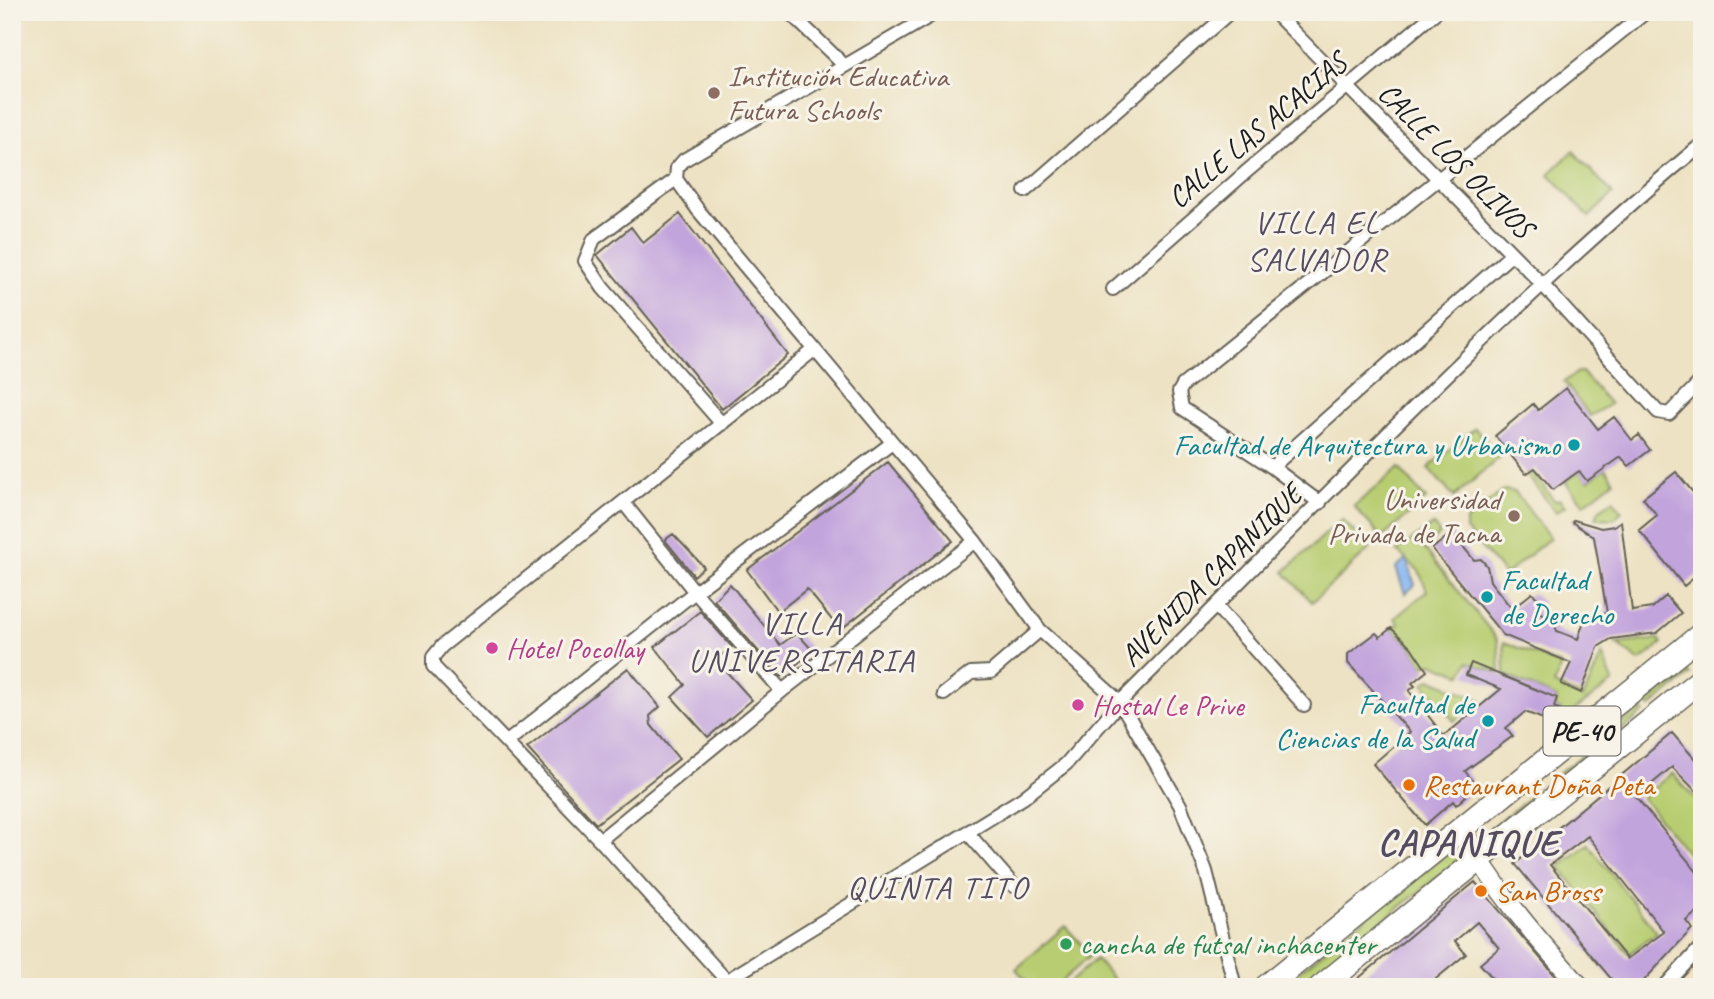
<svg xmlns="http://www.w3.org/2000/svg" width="1714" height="999" font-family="Caveat,sans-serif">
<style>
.green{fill:#b8cd71;stroke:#6a7446;stroke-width:2}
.water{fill:#86b6f1;stroke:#516986;stroke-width:2}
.building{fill:#c2a4dd;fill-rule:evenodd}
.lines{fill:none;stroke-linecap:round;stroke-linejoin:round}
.street-casing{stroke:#656156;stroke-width:16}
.secondary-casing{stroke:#656156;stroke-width:21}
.highway-casing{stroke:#656156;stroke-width:26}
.street{stroke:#fff;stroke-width:12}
.secondary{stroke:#fff;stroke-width:18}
.highway{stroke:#fff;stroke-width:23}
.education-dot{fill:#8d6e63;stroke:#f7f3e8;stroke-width:2.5}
.culture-dot{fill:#0f9aa8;stroke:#f7f3e8;stroke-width:2.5}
.hotel-dot{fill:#d1479c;stroke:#f7f3e8;stroke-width:2.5}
.food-dot{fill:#e8710a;stroke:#f7f3e8;stroke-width:2.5}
.leisure-dot{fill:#2e9e5b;stroke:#f7f3e8;stroke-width:2.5}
.labels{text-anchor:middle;stroke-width:6;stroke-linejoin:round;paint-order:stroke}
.shield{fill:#f7f3e8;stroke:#5e5c59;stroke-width:2}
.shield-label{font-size:28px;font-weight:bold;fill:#1c1c1c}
.education-label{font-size:30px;fill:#785e54;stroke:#f7f3e8;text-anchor:start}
.street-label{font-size:30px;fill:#1c1c1c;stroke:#f7f3e8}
.culture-label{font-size:30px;fill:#0d838f;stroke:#f7f3e8;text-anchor:end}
.hotel-label{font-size:30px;fill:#b23c85;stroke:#f7f3e8;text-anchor:start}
.food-label{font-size:30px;fill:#c56008;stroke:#f7f3e8;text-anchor:start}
.leisure-label{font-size:30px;fill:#27864d;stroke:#f7f3e8;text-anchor:start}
.neighbourhood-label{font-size:32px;letter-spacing:2px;fill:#564c60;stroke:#f7f3e8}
.district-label{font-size:37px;font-weight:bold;letter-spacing:2px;fill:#564c60;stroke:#f7f3e8}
</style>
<rect width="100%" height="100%" fill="#f7f3e8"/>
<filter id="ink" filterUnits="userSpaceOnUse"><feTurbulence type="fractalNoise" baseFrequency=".0143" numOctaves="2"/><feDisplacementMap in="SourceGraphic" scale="14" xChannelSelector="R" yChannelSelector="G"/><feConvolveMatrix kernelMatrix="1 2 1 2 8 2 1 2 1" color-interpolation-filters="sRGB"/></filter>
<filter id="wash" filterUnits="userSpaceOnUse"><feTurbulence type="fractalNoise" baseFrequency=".00686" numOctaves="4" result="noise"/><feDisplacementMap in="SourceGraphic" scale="28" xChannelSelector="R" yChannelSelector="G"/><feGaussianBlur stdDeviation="1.57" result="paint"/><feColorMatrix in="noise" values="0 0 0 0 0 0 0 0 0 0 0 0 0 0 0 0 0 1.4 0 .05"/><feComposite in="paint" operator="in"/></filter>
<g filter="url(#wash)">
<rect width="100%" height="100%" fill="#ede2c3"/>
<path class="green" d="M1573,151L1613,194L1589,217L1549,174Z
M1578,372H1582L1610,404L1590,416L1564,382Z
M1475,428L1500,457L1454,497L1428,468Z
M1399,468L1426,499L1382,538L1354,506Z
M1605,468L1614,481L1584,504L1565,482L1579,471L1588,481Z
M1531,471L1555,501L1559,499L1565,506L1556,512L1526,474Z
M1504,490L1515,492L1550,538L1505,575L1466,530V521Z
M1613,500L1622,511L1614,519L1596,518L1599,510Z
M1342,519L1370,549L1312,602L1284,572Z
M1433,525L1440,534L1424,548L1498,640L1500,673L1468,662L1462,675L1432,663L1423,666L1411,647L1391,628L1399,624L1395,618L1427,591L1419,571L1397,551Z
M1659,639L1662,644L1640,661L1616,644Z
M1504,642L1561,665L1554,685L1583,698L1602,654L1613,682L1556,724L1561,710L1554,707L1557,698L1505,675Z
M1687,671L1690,675L1650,707L1646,704Z
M1430,679L1481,700L1454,721L1424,684Z
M1641,708L1644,712L1599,748L1595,744Z
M1590,749L1593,753L1543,793L1539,789Z
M1672,773L1702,806V871L1642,798Z
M1534,794L1537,798L1494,832L1491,828Z
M1588,844L1657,932L1629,954L1559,867Z
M1457,845L1463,847L1464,856L1300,987H1279Z
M1065,926L1091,955L1055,987H1032L1016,969Z
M1096,959L1120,987H1064Z"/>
<path class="water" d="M1406,559L1415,585L1405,594L1396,568Z"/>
<g id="blocks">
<path class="building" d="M680,214L788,355L722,409L597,255L631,227L643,243Z
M1566,388L1598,429L1614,417L1632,440L1639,435L1650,450L1629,466L1621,457L1587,481L1579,471L1553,490L1535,468L1526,474L1495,436L1533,404L1538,410Z
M888,462L953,541L840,630L807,589L778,612L747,570Z
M1676,472L1702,503V571L1684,586L1639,530L1657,515L1643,498Z
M1574,520L1601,528L1614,526L1621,521L1632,611L1652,608L1666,596L1681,613L1657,633L1611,639L1598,647L1581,693L1561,684L1571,663L1503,635L1432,549L1452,533L1474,560L1481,559L1487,566L1490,581L1512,609L1532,593L1542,602L1537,612L1551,616L1557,631L1578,639L1585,618L1607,613L1594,537L1572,522Z
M673,534L704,567L694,576L665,540Z
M730,584L780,645L797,633L813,651L781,677L714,600Z
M700,611L732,647L716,660L752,700L708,737L672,697L685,685L655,647Z
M1391,628L1411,647L1427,671L1412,683L1415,686L1409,691L1444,736L1501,689L1466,675L1471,663L1557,698L1554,707L1561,710L1556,724L1525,712L1506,728L1513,736L1465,771L1472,780L1461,789L1466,796L1456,805L1453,801L1425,825L1373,764L1410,732L1348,663V654L1376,633L1380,637Z
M628,668L660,707L650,716L651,725L679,759L596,824L527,748Z
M1672,733L1702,767V797L1672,767L1636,797L1702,878V908L1686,921L1692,929L1638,987H1618L1515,864ZM1588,836L1664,932L1627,959L1550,865Z
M1475,882L1565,987H1501L1480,964L1499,948L1477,922L1455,941L1466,954L1426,987H1348Z"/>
</g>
</g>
<g filter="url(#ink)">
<use href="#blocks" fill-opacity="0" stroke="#656156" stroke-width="2"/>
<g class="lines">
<g class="street-casing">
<path id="street" d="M789,12L845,66
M1274,12L1542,284L1658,412L1669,414L1702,380
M1701,12L1702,13
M676,179L698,210L975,541L1040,630L1120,702L1180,805L1206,871L1235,987
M676,179L594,239L585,261L603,288L722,424
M676,179L677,168L684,160L937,12
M1025,191L1230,12
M1113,289L1246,172L1436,12
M1272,467L1512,254
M623,502L695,592L782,691
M1320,503L1272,467L1182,408L1179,392L1183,385L1646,12
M1216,606L1304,705
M1695,640L1702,660
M944,694L971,673L991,672L1040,630
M507,742L695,592L892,443
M967,832L1014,886
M600,840L782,691L975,541
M726,980L600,840L433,666V657L442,646L814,350
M716,987L1023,798L1066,764L1120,702C1310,513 1496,315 1702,144
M1664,987L1702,946"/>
</g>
<g class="secondary-casing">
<path id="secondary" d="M1462,829C1492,887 1537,939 1581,987"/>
</g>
<g class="highway-casing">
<path id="highway" d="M1266,987L1702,634
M1321,987L1702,679"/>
</g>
<use href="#street" class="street"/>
<use href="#secondary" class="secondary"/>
<use href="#highway" class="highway"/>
</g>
</g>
<g class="education-dot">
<circle cx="714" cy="93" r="7"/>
<circle cx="1514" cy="516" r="7"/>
</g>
<g class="culture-dot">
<circle cx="1574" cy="445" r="7"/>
<circle cx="1487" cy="597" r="7"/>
<circle cx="1488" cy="721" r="7"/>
</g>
<g class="hotel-dot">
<circle cx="492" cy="648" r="7"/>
<circle cx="1078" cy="705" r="7"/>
</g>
<g class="food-dot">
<circle cx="1409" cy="785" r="7"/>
<circle cx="1481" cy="891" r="7"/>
</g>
<circle class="leisure-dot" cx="1066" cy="944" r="7"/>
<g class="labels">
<rect class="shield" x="1543.5" y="706.5" width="77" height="49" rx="5"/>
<g class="shield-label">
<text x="1582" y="741">PE-40</text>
</g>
<g class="education-label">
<text x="728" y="86">Institución Educativa<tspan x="728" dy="34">Futura Schools</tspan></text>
<text x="1500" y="509" text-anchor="end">Universidad<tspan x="1500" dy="34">Privada de Tacna</tspan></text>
</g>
<g class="street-label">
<text transform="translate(1257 130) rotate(-40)" y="10">CALLE LAS ACACIAS</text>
<text transform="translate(1456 160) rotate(45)" y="10">CALLE LOS OLIVOS</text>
<text transform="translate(1211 575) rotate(-45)" y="10">AVENIDA CAPANIQUE</text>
</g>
<g class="culture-label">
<text x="1560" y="455">Facultad de Arquitectura y Urbanismo</text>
<text x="1501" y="590" text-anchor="start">Facultad<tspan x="1501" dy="34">de Derecho</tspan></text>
<text x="1474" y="714">Facultad de<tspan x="1474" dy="34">Ciencias de la Salud</tspan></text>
</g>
<g class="hotel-label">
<text x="506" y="658">Hotel Pocollay</text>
<text x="1092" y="715">Hostal Le Prive</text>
</g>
<g class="food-label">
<text x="1423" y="795">Restaurant Doña Peta</text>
<text x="1495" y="901">San Bross</text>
</g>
<g class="leisure-label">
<text x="1080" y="954">cancha de futsal inchacenter</text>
</g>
<g class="neighbourhood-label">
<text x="1317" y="233">VILLA EL<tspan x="1317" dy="37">SALVADOR</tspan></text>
<text x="802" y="634">VILLA<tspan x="802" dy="37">UNIVERSITARIA</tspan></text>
<text x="938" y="898">QUINTA TITO</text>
</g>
<g class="district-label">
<text x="1469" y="855">CAPANIQUE</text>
</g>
</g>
<rect width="1714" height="999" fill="none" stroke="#f7f3e8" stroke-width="42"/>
</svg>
